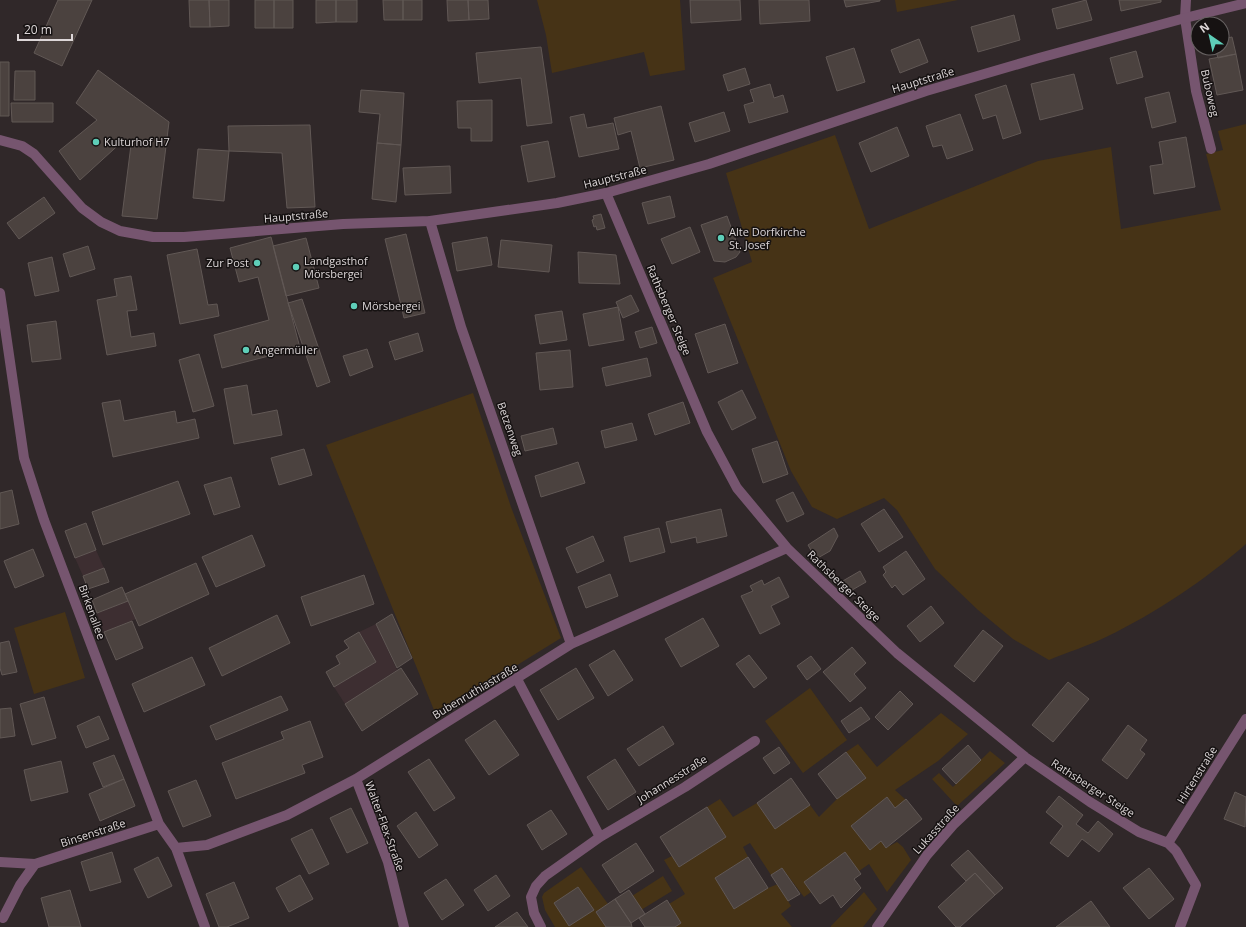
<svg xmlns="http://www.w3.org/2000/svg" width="1246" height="927" font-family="'Open Sans',sans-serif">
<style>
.built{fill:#3d2e31}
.green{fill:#463316}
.building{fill:#4b423f;stroke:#615855}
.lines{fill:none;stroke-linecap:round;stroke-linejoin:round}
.minor{stroke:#76556f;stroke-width:10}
.tertiary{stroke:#76556f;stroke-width:10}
.poi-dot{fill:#5eceb8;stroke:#161212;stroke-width:1.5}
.labels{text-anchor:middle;stroke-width:3;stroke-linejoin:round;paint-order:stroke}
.street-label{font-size:11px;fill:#ddd7d8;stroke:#161212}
.poi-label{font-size:11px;fill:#ddd7d8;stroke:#161212;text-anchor:start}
</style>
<rect width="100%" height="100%" fill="#302829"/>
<path class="built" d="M96,550L104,568L83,576L75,558Z
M128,601L136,619L104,632L97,613Z
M376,624L397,670L345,704L334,687L376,662L359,632Z"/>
<path class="green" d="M537,0H680L685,70L650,76L644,52L552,73L546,35Z
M895,0H958L897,12Z
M1246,124V544C1205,580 1156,613 1106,637C1088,646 1068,652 1049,660L1013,639L978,610L935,569L897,510L884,498L837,519L812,507L791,471L713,278L752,262L726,173L835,135L869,229L1038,161L1111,147L1121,229L1221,210L1206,154L1223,150L1218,131Z
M473,393L511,507L561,638L436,715L326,445Z
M65,612L85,678L34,694L14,628Z
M810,688L847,740L803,773L765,721Z
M941,713L968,734L938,761L895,790L906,800L895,808L886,798L851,826L870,850L881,841L886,848L897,842L903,847L911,860L887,892L869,864L859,871L845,853L804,882L811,892L804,897L782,868L771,875L750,843L743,847L748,857L715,878L734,909L768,888L778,884L791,906L781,914L792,927H675L681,923L669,904L685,894L664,860L672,856L679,867L726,837L707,807L720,799L733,817L757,803L775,829L810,805L819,817L837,799L866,778L846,752L858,744L877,767Z
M990,751L1005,763L957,806L932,779L939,773L953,787Z
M581,867L608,904L596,912L606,927H555L545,910L542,897L544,893Z
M663,876L672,891L641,910L632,896Z
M864,892L877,909L863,927H831V926Z"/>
<path class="building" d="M58,0H92L62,66L34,53Z
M189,0H209L210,27H190Z
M209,0H229V26L210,27Z
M255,0H274V28H255Z
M274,0H293V28H274Z
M316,0H336V22L316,23Z
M336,0H357V22H336Z
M383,0H403V20H384Z
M403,0H422V20H403Z
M447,0H468L469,20L448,21Z
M468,0H488L489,19L469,20Z
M690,0H740L741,20L691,23Z
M759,0H809L810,21L760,24Z
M844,0H880V1L846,7Z
M1086,0L1092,20L1057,29L1052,9Z
M1119,0H1161V2L1121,11Z
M1014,15L1020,40L978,52L971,27Z
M1232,37L1236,54L1218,58L1215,48H1222V39Z
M919,39L928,62L900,73L891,50Z
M541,47L552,123L527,126L521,78L479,83L476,53Z
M854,48L865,82L837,91L826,57Z
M1136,51L1143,77L1117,84L1110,58Z
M1236,54L1243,90L1217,95L1209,59Z
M0,62H9V116H0Z
M745,68L750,84L728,91L723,75Z
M98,70L169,122L157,219L122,216L131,145L125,139L80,180L59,151L97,120L76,103Z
M15,71H35V100H14Z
M1074,74L1083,109L1040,120L1031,84Z
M770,84L774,98L783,95L788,112L749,123L744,105L754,102L750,90Z
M1006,85L1021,133L1003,139L996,115L983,119L975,95Z
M361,90L404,93L401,145L377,143L380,114L359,112Z
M1169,92L1176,122L1152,128L1145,98Z
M492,100V141H471V128H458L457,101Z
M11,103H53V122H12Z
M661,106L674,160L640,168L631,131L618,135L614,118Z
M724,112L730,131L695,142L689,123Z
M584,114L587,128L613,123L619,149L579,157L570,117Z
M960,114L973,150L947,159L942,145L933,147L926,126Z
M310,125L315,207L287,208L282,153L229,151L228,126Z
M897,127L909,156L871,172L859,143Z
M1186,137L1195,187L1154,194L1150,166L1163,164L1159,142Z
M548,141L555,177L528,182L521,146Z
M377,143L401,145L396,202L372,199Z
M198,149L229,151L224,201L193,198Z
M450,166L451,193L405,195L403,168Z
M670,196L675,217L648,224L642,203Z
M44,197L55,213L19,239L7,223Z
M601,214L605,228L597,230L596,226L594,227L592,220L594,219L593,216Z
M727,216L740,252L736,257L725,262L714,261L701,225Z
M690,227L700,252L672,264L661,239Z
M406,234L425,313L404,318L385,239Z
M271,237L300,348L222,368L214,335L269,320L258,277L239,282L230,248Z
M487,237L492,265L457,271L452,243Z
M306,238L319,288L286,296L273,246Z
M501,240L552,245L549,272L498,267Z
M88,246L95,269L70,277L63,254Z
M197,249L208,305L217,304L219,316L180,324L167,255Z
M578,252L616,255L620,284L579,283Z
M52,257L59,291L35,296L28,263Z
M131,276L137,310L127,311L131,337L154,333L156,346L107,355L97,300L117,296L114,279Z
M631,295L639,311L623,318L616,302Z
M302,299L330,382L317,387L288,303Z
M618,307L624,340L589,346L583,314Z
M562,311L567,340L540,344L535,315Z
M56,321L61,359L32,362L27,325Z
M725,324L738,363L708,373L695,334Z
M652,327L657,343L640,348L635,332Z
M418,333L423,351L395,360L389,342Z
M367,349L373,367L350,376L343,356Z
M570,350L573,387L540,390L536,353Z
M199,354L214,406L193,412L179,360Z
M647,358L651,376L606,386L602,368Z
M247,385L252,415L277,410L282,435L234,444L224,389Z
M742,390L756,418L732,430L718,402Z
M120,400L124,421L175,411L177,423L195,419L199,438L113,457L102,403Z
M683,402L690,423L655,435L648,414Z
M632,423L637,440L605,448L601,431Z
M553,428L557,444L525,451L521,436Z
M777,441L788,474L763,483L752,449Z
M304,449L312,475L279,485L271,458Z
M578,462L585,483L541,497L535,476Z
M231,477L240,507L214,515L204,485Z
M178,481L190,514L103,545L92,512Z
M12,490L19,524L0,529V493Z
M793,492L804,514L787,522L776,500Z
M721,509L727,536L697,543L696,537L671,543L666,522Z
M884,509L903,537L879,552L861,524Z
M86,523L96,550L75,558L65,531Z
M659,528L665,552L630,562L624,537Z
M834,528L838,536L830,551L816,559L808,545Z
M252,535L265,566L216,587L202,557Z
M593,536L604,561L577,573L566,548Z
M33,549L44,576L15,588L4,561Z
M906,551L925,579L903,595L895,585L892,588L883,575L886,572L883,567Z
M196,563L209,594L139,626L125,594Z
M104,568L109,582L88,589L83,576Z
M860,571L866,582L847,593L841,582Z
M610,574L618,596L586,608L578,587Z
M364,575L374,604L311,626L301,597Z
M779,577L789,597L771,606L780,624L760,634L741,596L753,591L750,586L762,580L764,585Z
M122,587L128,601L97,613L92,600Z
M931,606L944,623L920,642L907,626Z
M392,614L412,658L397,668L376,624Z
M277,615L290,643L222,676L209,648Z
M703,618L719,646L681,667L665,639Z
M132,621L143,648L116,660L104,632Z
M983,630L1003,646L974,682L954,666Z
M359,632L376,662L334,687L326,672L340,664L336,656L349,648L344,641Z
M9,641L17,672L2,675L0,668V643Z
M852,647L866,663L854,674L866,688L850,702L823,672Z
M614,650L633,680L608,696L589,665Z
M749,655L767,678L754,688L736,664Z
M811,656L821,669L807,680L797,666Z
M192,657L205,685L144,712L132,684Z
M401,668L418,694L362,731L345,704Z
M576,668L594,698L558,720L540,690Z
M1068,682L1089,699L1053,742L1032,725Z
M900,691L913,704L888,730L875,717Z
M281,696L288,710L216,740L210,726Z
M44,697L56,738L32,745L20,704Z
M861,707L870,719L849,733L841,721Z
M11,708L15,736L0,738V709Z
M99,716L109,739L86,748L77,726Z
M495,720L519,755L489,775L465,740Z
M310,721L323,757L302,765L305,773L236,799L222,763L284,739L281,732Z
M1128,725L1147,740L1140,750L1145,754L1127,779L1102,760Z
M663,726L674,744L639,766L627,749Z
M968,745L981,760L956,784L942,769Z
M779,747L790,763L774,774L763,758Z
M846,752L866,778L837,799L818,774Z
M114,755L124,779L103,787L93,763Z
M429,759L455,798L434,811L408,772Z
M615,759L636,792L608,810L587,777Z
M61,761L68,792L31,801L24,770Z
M791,778L810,805L775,829L757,803Z
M124,779L135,806L100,821L89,794Z
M196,780L211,816L183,827L168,791Z
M1235,792L1246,797L1245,827L1224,819Z
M1059,796L1083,815L1076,824L1088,833L1098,821L1113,834L1099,852L1082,839L1068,857L1050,843L1063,826L1046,812Z
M887,797L895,808L906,799L922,819L886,848L881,841L870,850L851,826Z
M707,807L726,837L679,867L660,837Z
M351,808L368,843L347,853L330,818Z
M551,810L567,834L542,850L527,825Z
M416,812L438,845L419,858L397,826Z
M312,829L329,864L309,874L291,839Z
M636,843L654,871L620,893L602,865Z
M968,850L1003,888L995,895L975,873L966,881L951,865Z
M112,852L121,882L90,891L81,862Z
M845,852L861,874L854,879L861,888L841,908L833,895L820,904L804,882Z
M158,857L172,886L148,898L134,869Z
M748,857L768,888L734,909L715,878Z
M782,868L800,894L788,901L771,875Z
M1149,868L1174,899L1149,919L1123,888Z
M975,873L995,895L960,927H956L938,907Z
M300,875L313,899L289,912L276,888Z
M496,875L510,896L488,911L474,890Z
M446,879L464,905L442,920L424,893Z
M234,882L249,918L227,927H219L206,894Z
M578,887L594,910L569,926L554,903Z
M70,890L81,927H49L41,898Z
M629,890L645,914L631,923L615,899Z
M615,899L631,923L632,927H606L596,912Z
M667,900L681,923L675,927H645L639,918Z
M1091,901L1110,927H1056Z
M517,912L528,927H495Z"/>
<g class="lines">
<path class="minor" d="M1186,0L1185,18L1196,91L1211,149
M606,193L707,432L737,488L787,548L897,653L1025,757L1090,802L1139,832L1168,843L1176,851L1196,885L1180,927
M430,221L461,327L571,644
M0,293L24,458L44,520L159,824L176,848L205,927
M517,679L600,837
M356,779L388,862L404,927
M1168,843L1246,719
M176,848L207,845L287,815L356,779L571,644L787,548
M0,862L35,864L159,824
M3,918L20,885L35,864
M541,927L534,913L531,897L536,886L545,876L600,837L685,787L755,741
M877,927L927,855L954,824L1025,757"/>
<path class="tertiary" d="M0,140L22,146L34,154L82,208L101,222L120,231L153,237H184L343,224L430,221L557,203L606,193L709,164L926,91L1039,58L1185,18L1246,3"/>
</g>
<g class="poi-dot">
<circle cx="96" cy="142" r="4"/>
<circle cx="721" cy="238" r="4"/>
<circle cx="257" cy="263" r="4"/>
<circle cx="296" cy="267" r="4"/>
<circle cx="354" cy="306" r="4"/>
<circle cx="246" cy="350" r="4"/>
</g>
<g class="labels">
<g class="street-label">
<text transform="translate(923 80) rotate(-17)" y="4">Hauptstraße</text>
<text transform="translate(1210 93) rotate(77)" y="4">Buboweg</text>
<text transform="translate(615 177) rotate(-14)" y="4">Hauptstraße</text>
<text transform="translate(296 216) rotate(-5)" y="4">Hauptstraße</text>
<text transform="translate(669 310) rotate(67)" y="4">Rathsberger Steige</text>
<text transform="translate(510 429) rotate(71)" y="4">Betzenweg</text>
<text transform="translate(844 586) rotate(44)" y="4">Rathsberger Steige</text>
<text transform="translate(92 612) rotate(70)" y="4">Birkenallee</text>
<text transform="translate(475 691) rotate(-31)" y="4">Bubenruthiastraße</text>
<text transform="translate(1197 775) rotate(-58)" y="4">Hirtenstraße</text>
<text transform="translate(672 779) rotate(-32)" y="4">Johannesstraße</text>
<text transform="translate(1093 788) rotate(33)" y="4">Rathsberger Steige</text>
<text transform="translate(385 826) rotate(70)" y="4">Walter-Flex-Straße</text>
<text transform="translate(936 829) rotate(-48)" y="4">Lukasstraße</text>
<text transform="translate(93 833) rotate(-18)" y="4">Binsenstraße</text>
</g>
<g class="poi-label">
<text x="104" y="146">Kulturhof H7</text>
<text x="729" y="236">Alte Dorfkirche<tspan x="729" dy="13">St. Josef</tspan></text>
<text x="304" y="265">Landgasthof<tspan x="304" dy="13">Mörsbergei</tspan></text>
<text x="249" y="267" text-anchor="end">Zur Post</text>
<text x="362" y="310">Mörsbergei</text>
<text x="254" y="354">Angermüller</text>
</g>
</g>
<g transform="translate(1210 36) rotate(326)"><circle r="19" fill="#161212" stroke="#666161"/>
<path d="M0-3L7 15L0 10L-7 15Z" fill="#5eceb8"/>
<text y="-6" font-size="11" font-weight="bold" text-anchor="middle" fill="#ddd7d8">N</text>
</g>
<path d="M18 34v6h54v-6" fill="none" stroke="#ddd7d8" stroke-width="2"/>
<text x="24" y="34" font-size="12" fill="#ddd7d8" stroke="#161212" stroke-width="3" paint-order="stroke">20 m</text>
</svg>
